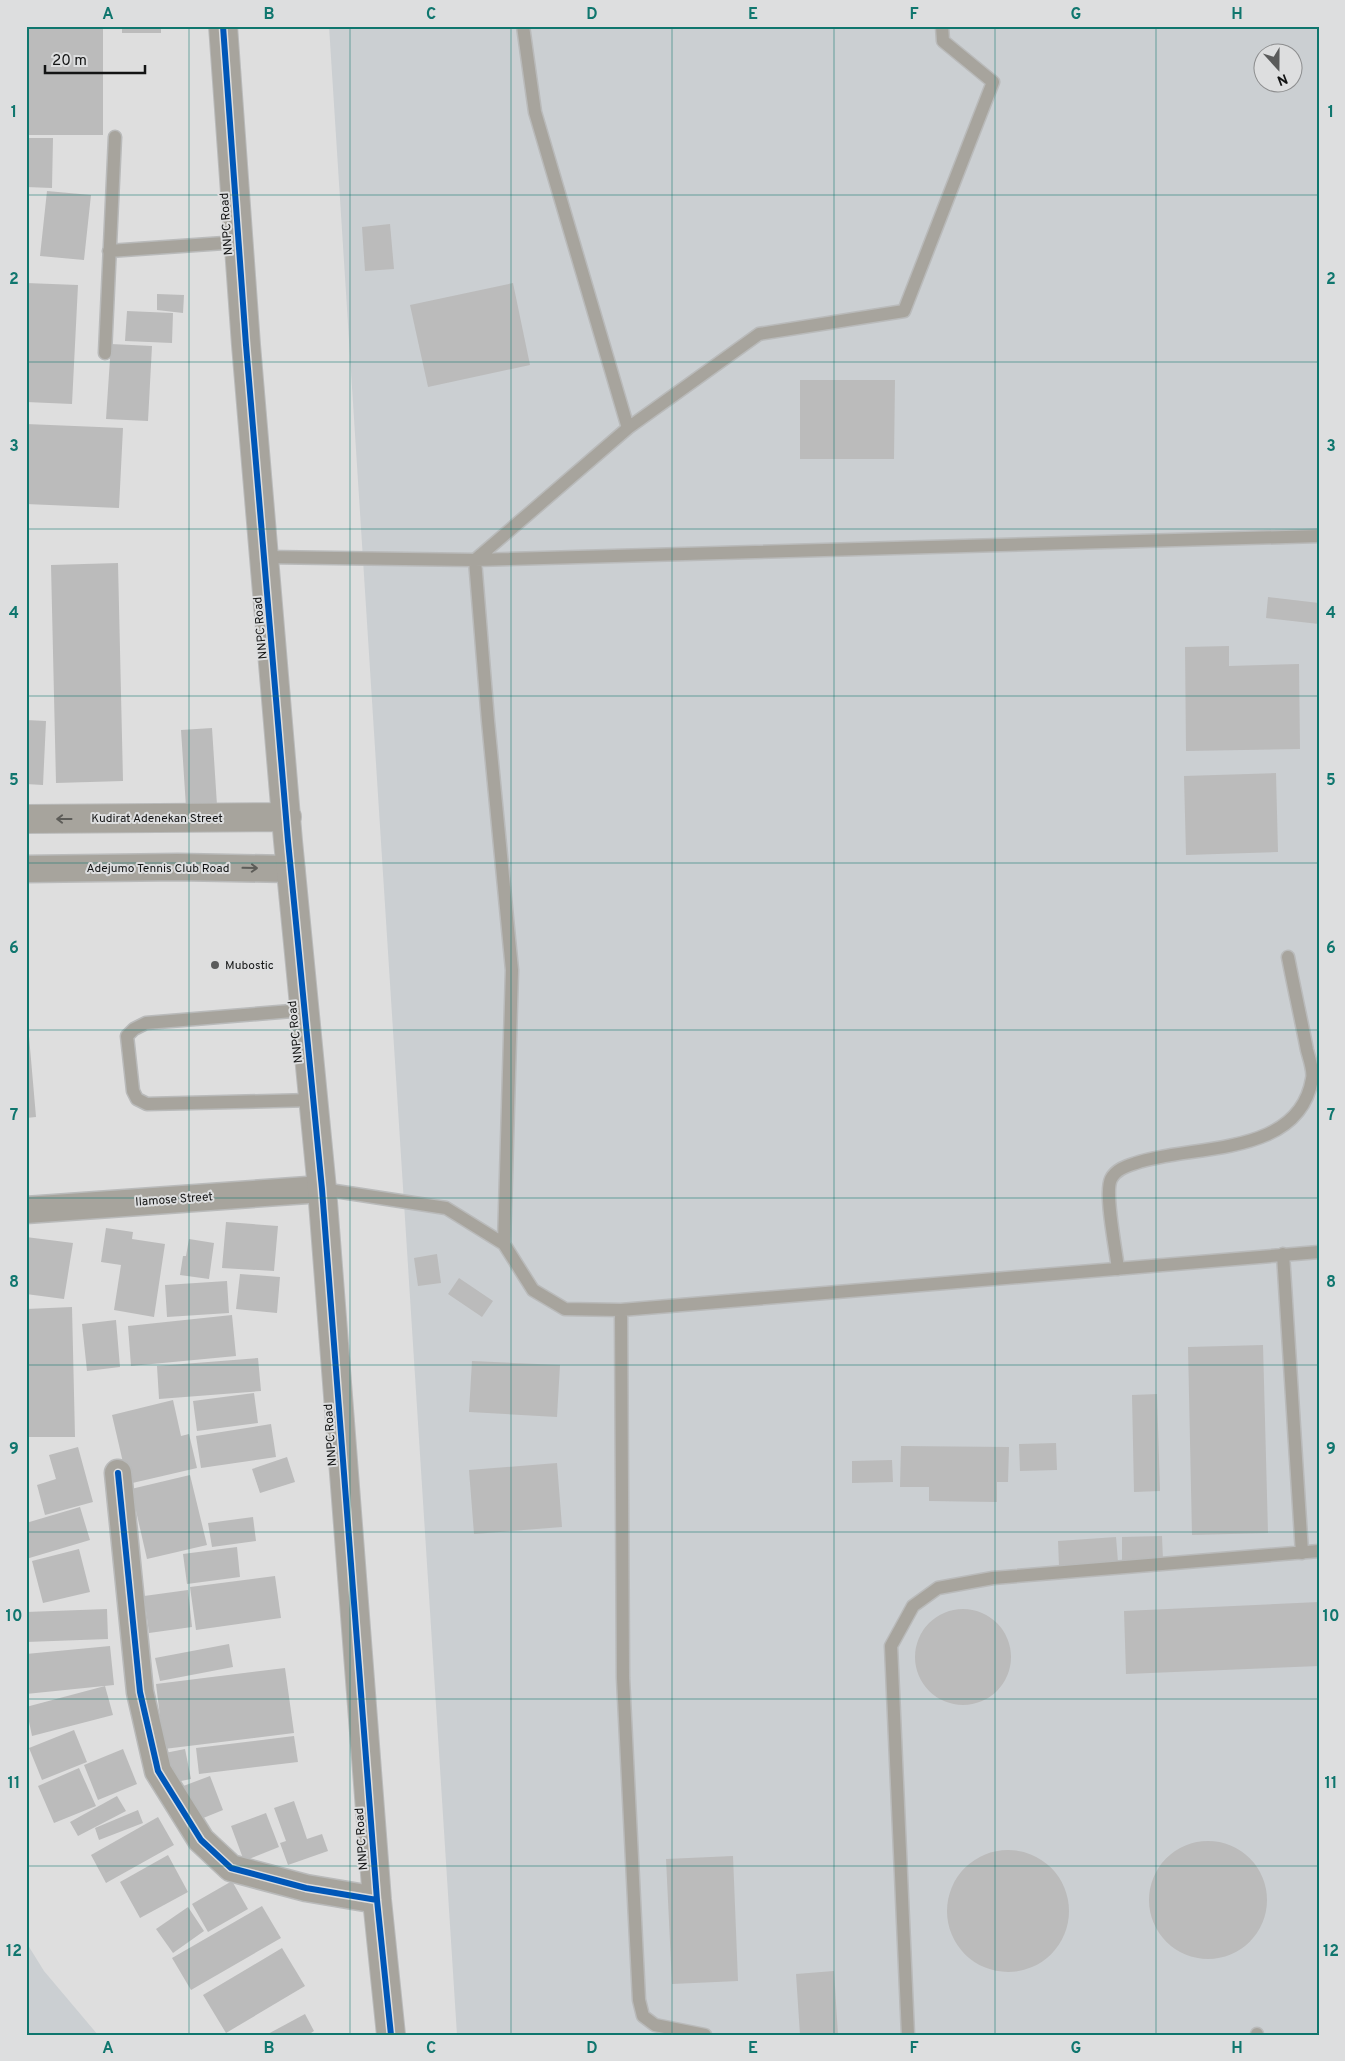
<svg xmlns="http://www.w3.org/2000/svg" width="1345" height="2061" font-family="Overpass,sans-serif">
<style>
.built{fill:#cbcfd2;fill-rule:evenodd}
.building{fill:#bbb}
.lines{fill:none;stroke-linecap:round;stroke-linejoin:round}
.service-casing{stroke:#b9baba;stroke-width:15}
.minor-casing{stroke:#b9baba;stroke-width:29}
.tertiary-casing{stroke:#b9baba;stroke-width:30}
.service{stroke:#a7a49d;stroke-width:12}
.minor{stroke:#a7a49d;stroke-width:26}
.tertiary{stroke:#a7a49d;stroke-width:28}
.cycleway-casing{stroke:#dddedf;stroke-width:9}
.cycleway{stroke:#0057b8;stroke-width:6}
.oneway{stroke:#5d5c58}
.grid{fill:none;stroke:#0f766e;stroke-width:1;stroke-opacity:0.55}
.poi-dot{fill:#5a5b5b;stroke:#dddedf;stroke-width:2}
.labels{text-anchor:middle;stroke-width:4;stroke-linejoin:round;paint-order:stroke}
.street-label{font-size:12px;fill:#131414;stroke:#dddedf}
.poi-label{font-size:12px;fill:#131414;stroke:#dddedf;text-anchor:start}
.neatline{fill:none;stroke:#0f766e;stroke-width:2}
.grid-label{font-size:16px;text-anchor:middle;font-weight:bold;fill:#0f766e}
</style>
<rect width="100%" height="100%" fill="#dedede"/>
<path class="built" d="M329,26H1319V2035H457ZM1262,52H1292V82H1262Z
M26,1942L44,1971L98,2035H26Z"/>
<path class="building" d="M26,26H103V135H26Z
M122,26H161V33H122Z
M26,138H53L52,188L26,187Z
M47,191L91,195L84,260L40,256Z
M390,224L394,269L365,271L362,227Z
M26,283L78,285L72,404L26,402Z
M513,283L530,365L428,387L410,305Z
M157,294L184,295L183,313L157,310Z
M127,311L173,313L172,343L125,341Z
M111,344L152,346L148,421L106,419Z
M800,380H895L894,459H800Z
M26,424L123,428L119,508L26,504Z
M118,563L123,781L56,783L51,565Z
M1268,597L1319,603V624L1266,618Z
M1229,646V666L1299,664L1300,749L1186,751L1185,647Z
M26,720L46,721L43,785L26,784Z
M212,728L217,805L186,807L181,730Z
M1276,773L1278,852L1186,855L1184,776Z
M28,1025L36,1117L26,1118V1026Z
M226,1222L278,1226L274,1271L222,1268Z
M106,1228L133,1232L132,1239L165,1244L154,1317L114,1310L121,1265L101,1262Z
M26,1237L73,1243L64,1299L26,1294Z
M189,1239L214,1243L209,1279L180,1275L183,1256H186Z
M437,1254L441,1283L418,1286L414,1258Z
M240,1274L280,1277L277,1313L236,1309Z
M459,1278L493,1301L482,1317L448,1294Z
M227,1281L229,1313L167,1317L165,1285Z
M72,1307L75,1437H26V1309Z
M232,1315L236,1356L131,1366L128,1326Z
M116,1320L120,1367L87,1371L82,1324Z
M1263,1345L1268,1533L1192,1535L1188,1347Z
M258,1358L261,1391L159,1399L157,1366Z
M472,1361L560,1365L557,1417L469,1412Z
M254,1393L258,1423L197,1431L193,1401Z
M1157,1394L1160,1491L1134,1492L1132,1395Z
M173,1400L181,1436L189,1434L197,1468L128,1484L112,1415Z
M271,1424L276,1457L201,1468L196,1436Z
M1056,1443L1057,1470L1020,1471L1019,1444Z
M901,1446L1009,1447L1008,1482H997V1502L929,1501V1487H900Z
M78,1447L93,1502L45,1515L37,1485L56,1479L49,1455Z
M287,1457L295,1482L260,1493L252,1469Z
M892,1460L893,1482L852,1483V1461Z
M557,1463L562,1527L474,1534L469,1470Z
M190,1475L207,1545L147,1559L131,1489Z
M80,1507L90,1540L26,1559V1523Z
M253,1517L256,1541L212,1547L208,1523Z
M1162,1536L1163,1560H1122V1537Z
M1116,1537L1118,1562L1059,1566L1058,1541Z
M237,1547L240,1577L187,1584L183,1554Z
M79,1549L90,1592L43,1603L32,1561Z
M275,1576L281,1618L196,1630L190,1587Z
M188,1590L192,1627L149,1633L144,1596Z
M1319,1602V1666L1126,1674L1124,1611Z
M915 1657a48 48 0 1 1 96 0a48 48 0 1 1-96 0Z
M107,1609L108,1639L26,1642V1612Z
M229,1644L233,1667L160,1681L155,1658Z
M110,1646L114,1685L26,1694V1654Z
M285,1668L294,1733L164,1749L156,1684Z
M105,1686L113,1715L32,1736L26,1707Z
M74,1730L87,1762L42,1780L29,1748Z
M294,1736L298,1762L199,1774L196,1748Z
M123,1749L137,1784L98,1800L84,1765Z
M185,1749L191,1779L166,1784L160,1754Z
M79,1768L96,1806L54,1823L38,1786Z
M210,1776L223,1810L191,1823L178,1788Z
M117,1796L126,1811L78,1836L70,1822Z
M294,1801L307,1839L322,1834L328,1851L288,1865L280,1843L286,1841L274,1808Z
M138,1810L143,1823L99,1840L95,1828Z
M266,1813L279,1847L244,1861L231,1826Z
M158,1817L174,1845L106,1883L91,1855Z
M1149 1900a59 59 0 1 1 118 0a59 59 0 1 1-118 0Z
M947 1911a61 61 0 1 1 122 0a61 61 0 1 1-122 0Z
M168,1855L188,1892L140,1918L120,1882Z
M733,1856L738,1981L672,1984L666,1859Z
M232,1881L248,1909L208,1932L192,1904Z
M262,1906L281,1938L191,1990L172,1958Z
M188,1907L204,1931L173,1953L156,1929Z
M282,1948L305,1986L226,2033L203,1995Z
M834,1971L838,2035H800L796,1974Z
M305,2014L314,2031L308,2035H266Z"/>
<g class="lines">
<g class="service-casing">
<path id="service" d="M523,26L535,112L628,428
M109,251L239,242
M105,353L115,137
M265,557L475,560L1319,536
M304,1010L146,1023L134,1029L127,1036L133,1091L137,1099L147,1104L313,1100
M322,1189L446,1208L504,1244L533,1290L565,1309L621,1310L1319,1252
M504,1244L512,970L488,721L475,560L628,428L759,334L904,311L993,82L943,41L942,26
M1283,1254L1302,1553
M1118,1269C1116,1250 1104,1193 1111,1179C1116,1169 1127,1166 1136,1163C1191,1144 1299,1158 1312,1079C1314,1071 1309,1058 1307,1050C1301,1019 1294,988 1288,957
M621,1310L623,1678L639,2000L643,2016L655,2025L705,2035
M908,2035L891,1646L913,1606L938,1588L993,1578L1319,1551
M1257,2035V2034"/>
</g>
<g class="minor-casing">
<path id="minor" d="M26,869L178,867L291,869
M26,1210L322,1189
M118,1473L140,1692L158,1771L201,1840L231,1868L306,1888L377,1900"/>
</g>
<g class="tertiary-casing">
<path id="tertiary" d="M223,26L246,345L288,841L322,1189L377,1900L391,2035
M26,819L287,817"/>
</g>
<use href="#service" class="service"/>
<use href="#minor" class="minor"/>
<use href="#tertiary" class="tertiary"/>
<g class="cycleway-casing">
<path id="cycleway" d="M223,26L246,345L288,841L322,1189L377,1900L391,2035
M118,1473L140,1692L158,1771L201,1840L231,1868L306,1888L377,1900"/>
</g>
<use href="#cycleway" class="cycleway"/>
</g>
<defs><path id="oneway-shaft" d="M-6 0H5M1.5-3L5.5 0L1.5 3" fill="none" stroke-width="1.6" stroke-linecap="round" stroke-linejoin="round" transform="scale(1.25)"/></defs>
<g class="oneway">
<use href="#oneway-shaft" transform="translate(64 819) rotate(180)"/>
<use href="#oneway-shaft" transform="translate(250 868) rotate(1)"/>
</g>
<path class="grid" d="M189,26V2035M350,26V2035M511,26V2035M672,26V2035M834,26V2035M995,26V2035M1156,26V2035M26,195H1319M26,362H1319M26,529H1319M26,696H1319M26,863H1319M26,1030H1319M26,1198H1319M26,1365H1319M26,1532H1319M26,1699H1319M26,1866H1319"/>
<circle class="poi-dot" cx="215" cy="965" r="5"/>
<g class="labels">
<g class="street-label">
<text transform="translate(226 224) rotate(-94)" y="4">NNPC Road</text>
<text transform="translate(260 628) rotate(-95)" y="4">NNPC Road</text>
<text x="157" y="822">Kudirat Adenekan Street</text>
<text x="158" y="872">Adejumo Tennis Club Road</text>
<text transform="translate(295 1032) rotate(-96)" y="4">NNPC Road</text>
<text transform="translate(174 1199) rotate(-4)" y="4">Ilamose Street</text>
<text transform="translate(330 1435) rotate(-94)" y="4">NNPC Road</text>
<text transform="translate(361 1839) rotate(-94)" y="4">NNPC Road</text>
</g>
<g class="poi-label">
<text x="225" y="969">Mubostic</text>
</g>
</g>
<rect width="1345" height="2061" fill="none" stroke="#dddedf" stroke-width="55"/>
<g transform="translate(1278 68) rotate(159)"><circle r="24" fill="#dddedf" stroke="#8c8d8e"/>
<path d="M0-4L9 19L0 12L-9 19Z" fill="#5a5b5b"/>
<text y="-8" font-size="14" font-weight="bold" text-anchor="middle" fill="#131414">N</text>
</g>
<path d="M45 65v8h100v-8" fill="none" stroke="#131414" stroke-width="2.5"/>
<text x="52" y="65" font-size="15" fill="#131414" stroke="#dddedf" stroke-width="4" paint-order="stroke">20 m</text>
<rect x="28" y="28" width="1290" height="2006" class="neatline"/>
<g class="grid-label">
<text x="108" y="19">A</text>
<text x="269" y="19">B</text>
<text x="431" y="19">C</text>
<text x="592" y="19">D</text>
<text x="753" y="19">E</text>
<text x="914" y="19">F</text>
<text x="1076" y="19">G</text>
<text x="1237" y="19">H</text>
<text x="14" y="117">1</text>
<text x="1331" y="117">1</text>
<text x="14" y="284">2</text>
<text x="1331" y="284">2</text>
<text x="14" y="451">3</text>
<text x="1331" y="451">3</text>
<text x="14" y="618">4</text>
<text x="1331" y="618">4</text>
<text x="14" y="785">5</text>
<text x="1331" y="785">5</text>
<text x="14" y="953">6</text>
<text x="1331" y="953">6</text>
<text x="14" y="1120">7</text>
<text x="1331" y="1120">7</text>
<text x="14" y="1287">8</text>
<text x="1331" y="1287">8</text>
<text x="14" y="1454">9</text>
<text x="1331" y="1454">9</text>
<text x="14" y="1621">10</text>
<text x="1331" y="1621">10</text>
<text x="14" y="1788">11</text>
<text x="1331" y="1788">11</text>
<text x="14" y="1956">12</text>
<text x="1331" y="1956">12</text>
<text x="108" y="2053">A</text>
<text x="269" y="2053">B</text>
<text x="431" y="2053">C</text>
<text x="592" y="2053">D</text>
<text x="753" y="2053">E</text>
<text x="914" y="2053">F</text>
<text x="1076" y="2053">G</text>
<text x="1237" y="2053">H</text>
</g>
</svg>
